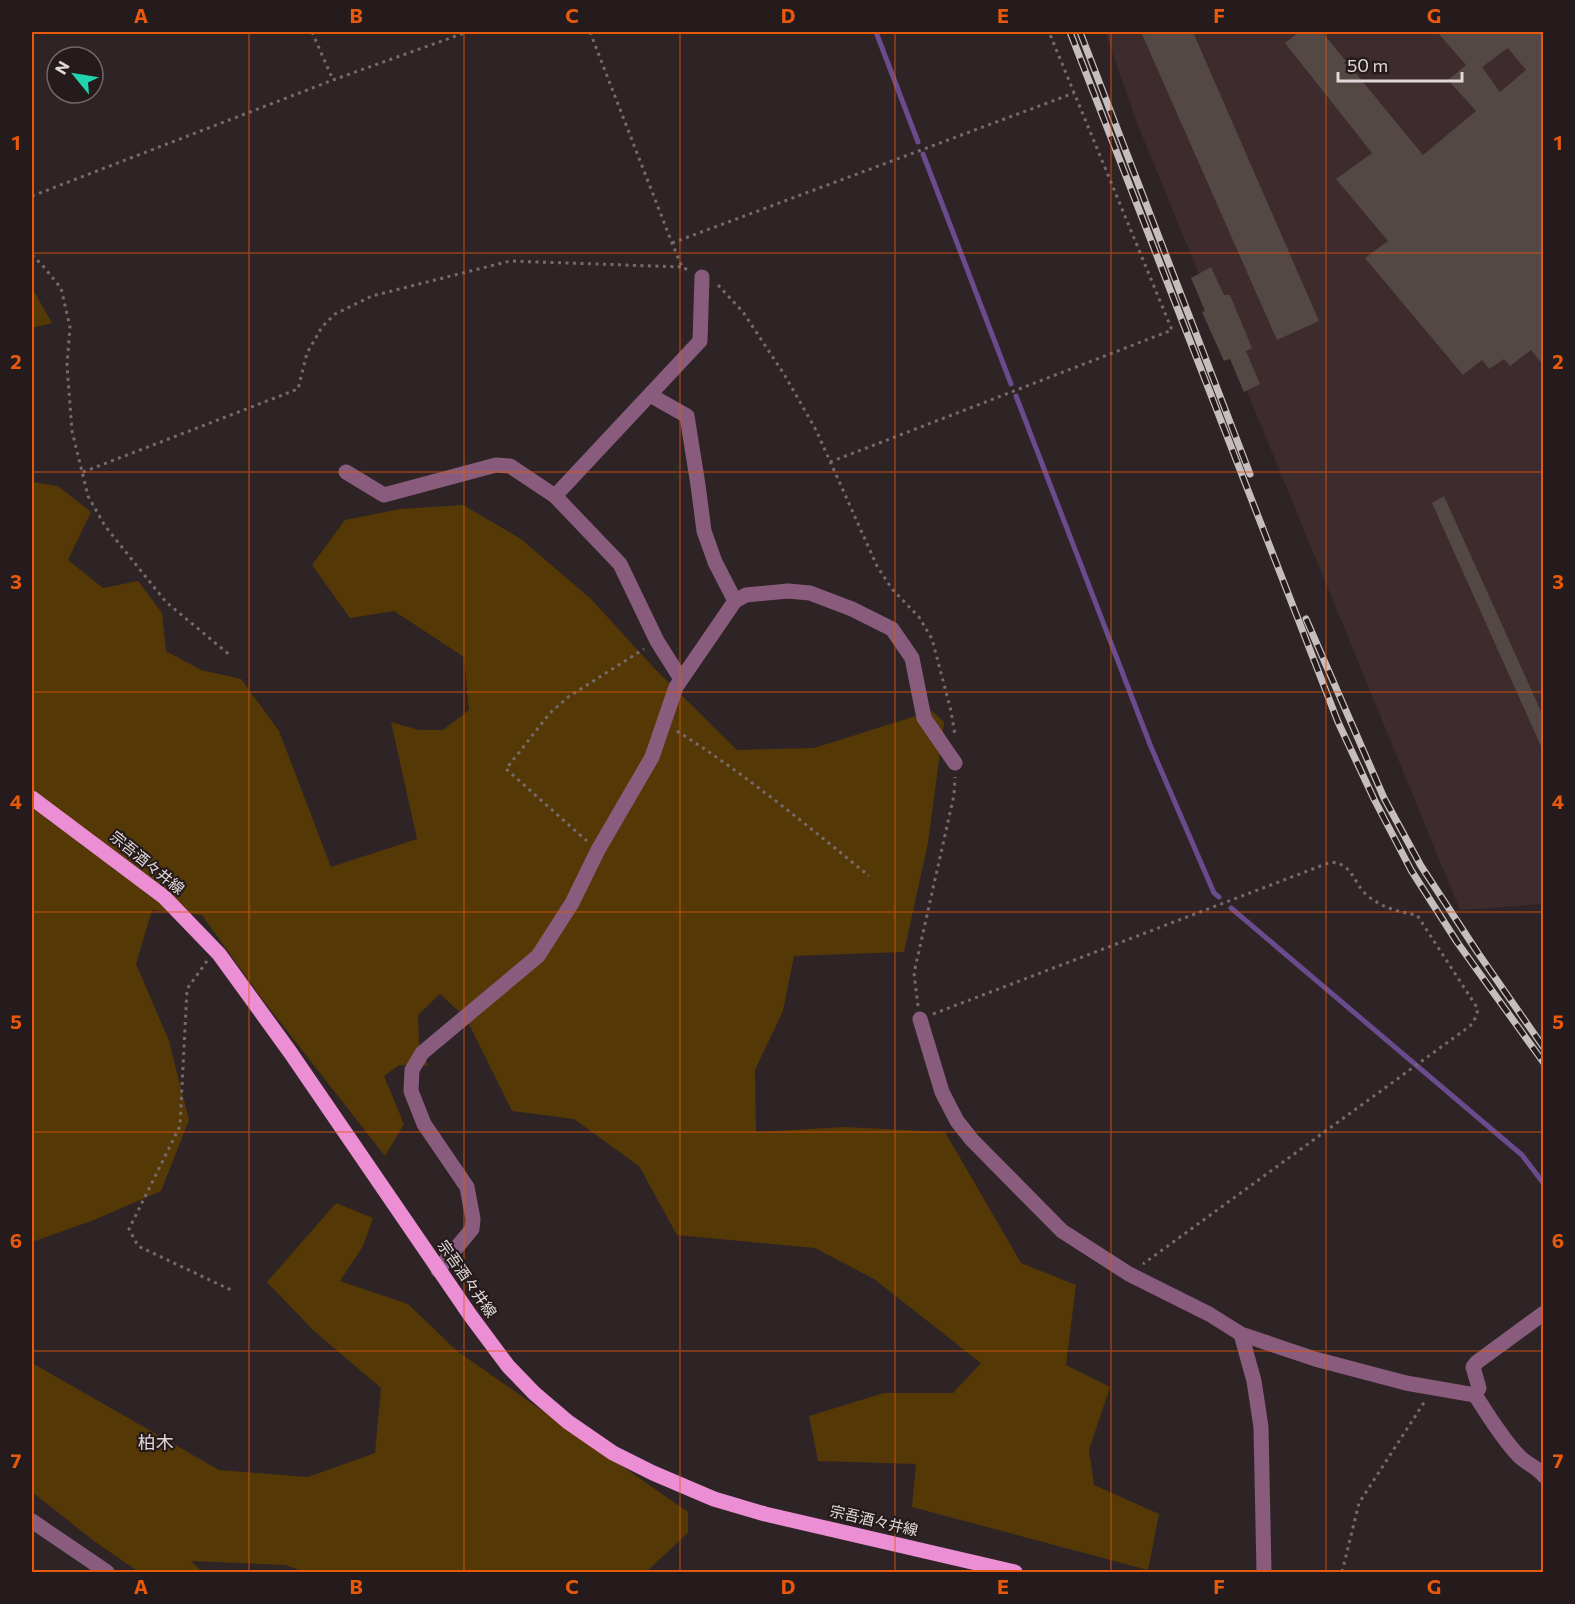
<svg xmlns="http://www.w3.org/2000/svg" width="1575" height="1604" font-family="Commissioner,'Noto Sans JP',sans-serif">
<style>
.built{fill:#3d2b2d}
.green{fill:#543806}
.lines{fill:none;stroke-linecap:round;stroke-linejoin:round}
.stream{stroke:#6a4b8e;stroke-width:5}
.building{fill:#544844;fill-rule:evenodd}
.path{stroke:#756b6c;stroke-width:3;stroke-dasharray:3 4.5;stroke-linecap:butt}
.minor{stroke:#895c7d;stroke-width:15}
.major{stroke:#ec8ed4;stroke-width:15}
.rail-casing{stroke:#c6bdbe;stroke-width:7}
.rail{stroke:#251b1c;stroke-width:4.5;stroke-dasharray:14;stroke-linecap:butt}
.grid{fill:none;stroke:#e8590c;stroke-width:1.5;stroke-opacity:0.55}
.labels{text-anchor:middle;stroke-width:4.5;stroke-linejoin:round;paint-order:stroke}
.street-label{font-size:15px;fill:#e0d8d9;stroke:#251b1c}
.quarter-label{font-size:18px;fill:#e0d8d9;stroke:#251b1c}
.neatline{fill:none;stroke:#e8590c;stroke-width:2}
.grid-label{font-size:20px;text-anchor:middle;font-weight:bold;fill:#e8590c}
</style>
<rect width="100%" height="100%" fill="#2f2425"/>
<path class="built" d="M1105,32H1543V904L1460,910L1139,128Z"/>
<path class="green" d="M32,288L52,323L32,328Z
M32,482L58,486L91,512L68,560L103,588L138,581L162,613L166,651L201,670L241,679L279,731L331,867L417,839L391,722L419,730H443L469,710L464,657L394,611L350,618L312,565L345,520L400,509L463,505L521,539L591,599L655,669L737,750L814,748L932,711L944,722L928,843L904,952L794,956L783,1011L755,1070L756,1132L845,1127L945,1132L1021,1263L1076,1285L1066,1365L1110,1387L1089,1450L1094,1485L1159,1514L1148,1570L912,1507L916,1464L818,1461L809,1416L884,1393H953L981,1363L874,1279L815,1248L677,1235L639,1166L574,1119L512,1111L466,1018L440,994L418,1015L419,1043L428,1066L399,1065L384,1076L404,1124L385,1156L262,999L202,915L152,910L136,964L169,1041L189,1120L161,1191L94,1220L32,1242Z
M336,1203L373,1218L363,1246L340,1281L408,1304L457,1351L688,1512V1533L646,1572H306L285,1565L191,1561L202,1572H139L94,1541L32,1492V1363L219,1470L308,1477L375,1453L381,1388L313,1330L267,1282Z"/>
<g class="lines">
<path class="stream" d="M876,32L918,142
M923,154L1011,384
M1016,396L1151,747L1214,893L1219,897
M1231,908L1522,1155L1544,1184"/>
</g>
<path class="building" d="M1141,32H1193L1319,321L1277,340Z
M1299,32H1322L1423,155L1476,111L1448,80L1466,65L1437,32H1544V366L1531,350L1510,366L1504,359L1489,369L1482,360L1463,375L1365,258L1388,241L1336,179L1372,153L1285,43ZM1508,48L1526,70L1500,92L1482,67Z
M1211,267L1224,295H1230L1252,348L1246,351L1260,384L1244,392L1230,359L1224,361L1202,312L1205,311L1191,278Z
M1444,496L1544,718V753L1432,503Z"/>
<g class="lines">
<path class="path" d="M312,32L333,80
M590,32L672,243L682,267L688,270
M32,196L333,80L467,32
M672,243L1074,93
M32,255L43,266L61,288L70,327L67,365L72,431L88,496L105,526L166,602L231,656
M718,285L743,312L784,374L816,430L877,566L892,589L919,617L932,639L951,711L955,735
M830,462L1172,330L1049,32
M83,472L298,389L307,353L322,327L335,314L372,296L510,261L682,267
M677,731C745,774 807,825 869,876
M587,841L506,769L550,713L568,697L644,649
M207,961L187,989L180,1126L129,1229L138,1246L231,1290
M918,1006L914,973L954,795L955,777
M933,1014L1331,862C1354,864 1353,884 1368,896C1383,908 1399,912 1417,915L1478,1009L1476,1017L1470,1026L1143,1264
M1342,1572L1359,1503L1425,1401"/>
<path class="minor" d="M650,395L687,416L698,485L704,531L715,562L735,601
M346,472L384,495L496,465L510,466L555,496L620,564L657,641L681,679
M555,496L700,341L702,277
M920,1019L942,1092L957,1121L972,1140L1062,1231L1129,1274L1209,1314L1241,1334L1315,1359L1406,1383L1475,1395C1489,1416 1501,1437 1518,1455C1525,1463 1537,1467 1544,1476
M438,1270L472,1229L473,1219L467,1187L424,1124L411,1091L412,1070L422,1053L538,956L572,903L598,850L652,757L676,687L735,601L746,595L788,591L810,593L852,609L892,629L912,658L924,718L955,763
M1241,1334L1254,1381L1261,1427L1264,1572
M1475,1395L1479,1388L1473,1367L1477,1362L1544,1313
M32,1521L107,1572"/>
<path class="major" d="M32,798L164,897L219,954L290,1052L470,1315L508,1366L534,1393L568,1422L613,1453L653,1473L714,1499L765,1514L1015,1572"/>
<g class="rail-casing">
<path id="rail" d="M1070,32L1338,722L1374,799L1411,870L1457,942L1544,1063
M1080,32L1250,474
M1306,619L1384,798L1421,866L1478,953L1544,1048"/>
</g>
<use href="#rail" class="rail"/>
</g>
<path class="grid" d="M249,32V1572M464,32V1572M680,32V1572M895,32V1572M1111,32V1572M1326,32V1572M32,253H1544M32,472H1544M32,692H1544M32,912H1544M32,1132H1544M32,1351H1544"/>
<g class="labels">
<g class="street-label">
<text transform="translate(147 863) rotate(39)" y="5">宗吾酒々井線</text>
<text transform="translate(467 1279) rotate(55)" y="5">宗吾酒々井線</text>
<text transform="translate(874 1521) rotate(13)" y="5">宗吾酒々井線</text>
</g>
<g class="quarter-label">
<text x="156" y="1449">柏木</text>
</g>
</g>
<rect width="1575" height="1604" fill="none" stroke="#251b1c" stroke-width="66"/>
<g transform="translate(75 75) rotate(300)"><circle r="28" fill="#251b1c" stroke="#706768" stroke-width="1.5"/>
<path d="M0-4.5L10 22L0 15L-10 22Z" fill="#1fd5b0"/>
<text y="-9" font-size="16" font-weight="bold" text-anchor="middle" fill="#e0d8d9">N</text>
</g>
<path d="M1338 72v9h124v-9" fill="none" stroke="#e0d8d9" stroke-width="3"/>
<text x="1347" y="72" font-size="18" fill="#e0d8d9" stroke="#251b1c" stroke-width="4.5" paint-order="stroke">50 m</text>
<rect x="33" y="33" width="1509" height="1538" class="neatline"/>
<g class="grid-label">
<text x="141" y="23">A</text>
<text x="356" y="23">B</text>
<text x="572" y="23">C</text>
<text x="788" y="23">D</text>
<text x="1003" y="23">E</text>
<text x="1219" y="23">F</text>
<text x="1434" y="23">G</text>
<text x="16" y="150">1</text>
<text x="1558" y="150">1</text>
<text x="16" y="369">2</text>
<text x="1558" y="369">2</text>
<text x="16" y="589">3</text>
<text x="1558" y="589">3</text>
<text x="16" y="809">4</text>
<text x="1558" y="809">4</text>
<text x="16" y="1029">5</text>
<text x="1558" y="1029">5</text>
<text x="16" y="1248">6</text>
<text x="1558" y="1248">6</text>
<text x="16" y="1468">7</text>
<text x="1558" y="1468">7</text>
<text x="141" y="1594">A</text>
<text x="356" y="1594">B</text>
<text x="572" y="1594">C</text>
<text x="788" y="1594">D</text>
<text x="1003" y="1594">E</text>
<text x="1219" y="1594">F</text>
<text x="1434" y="1594">G</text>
</g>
</svg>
